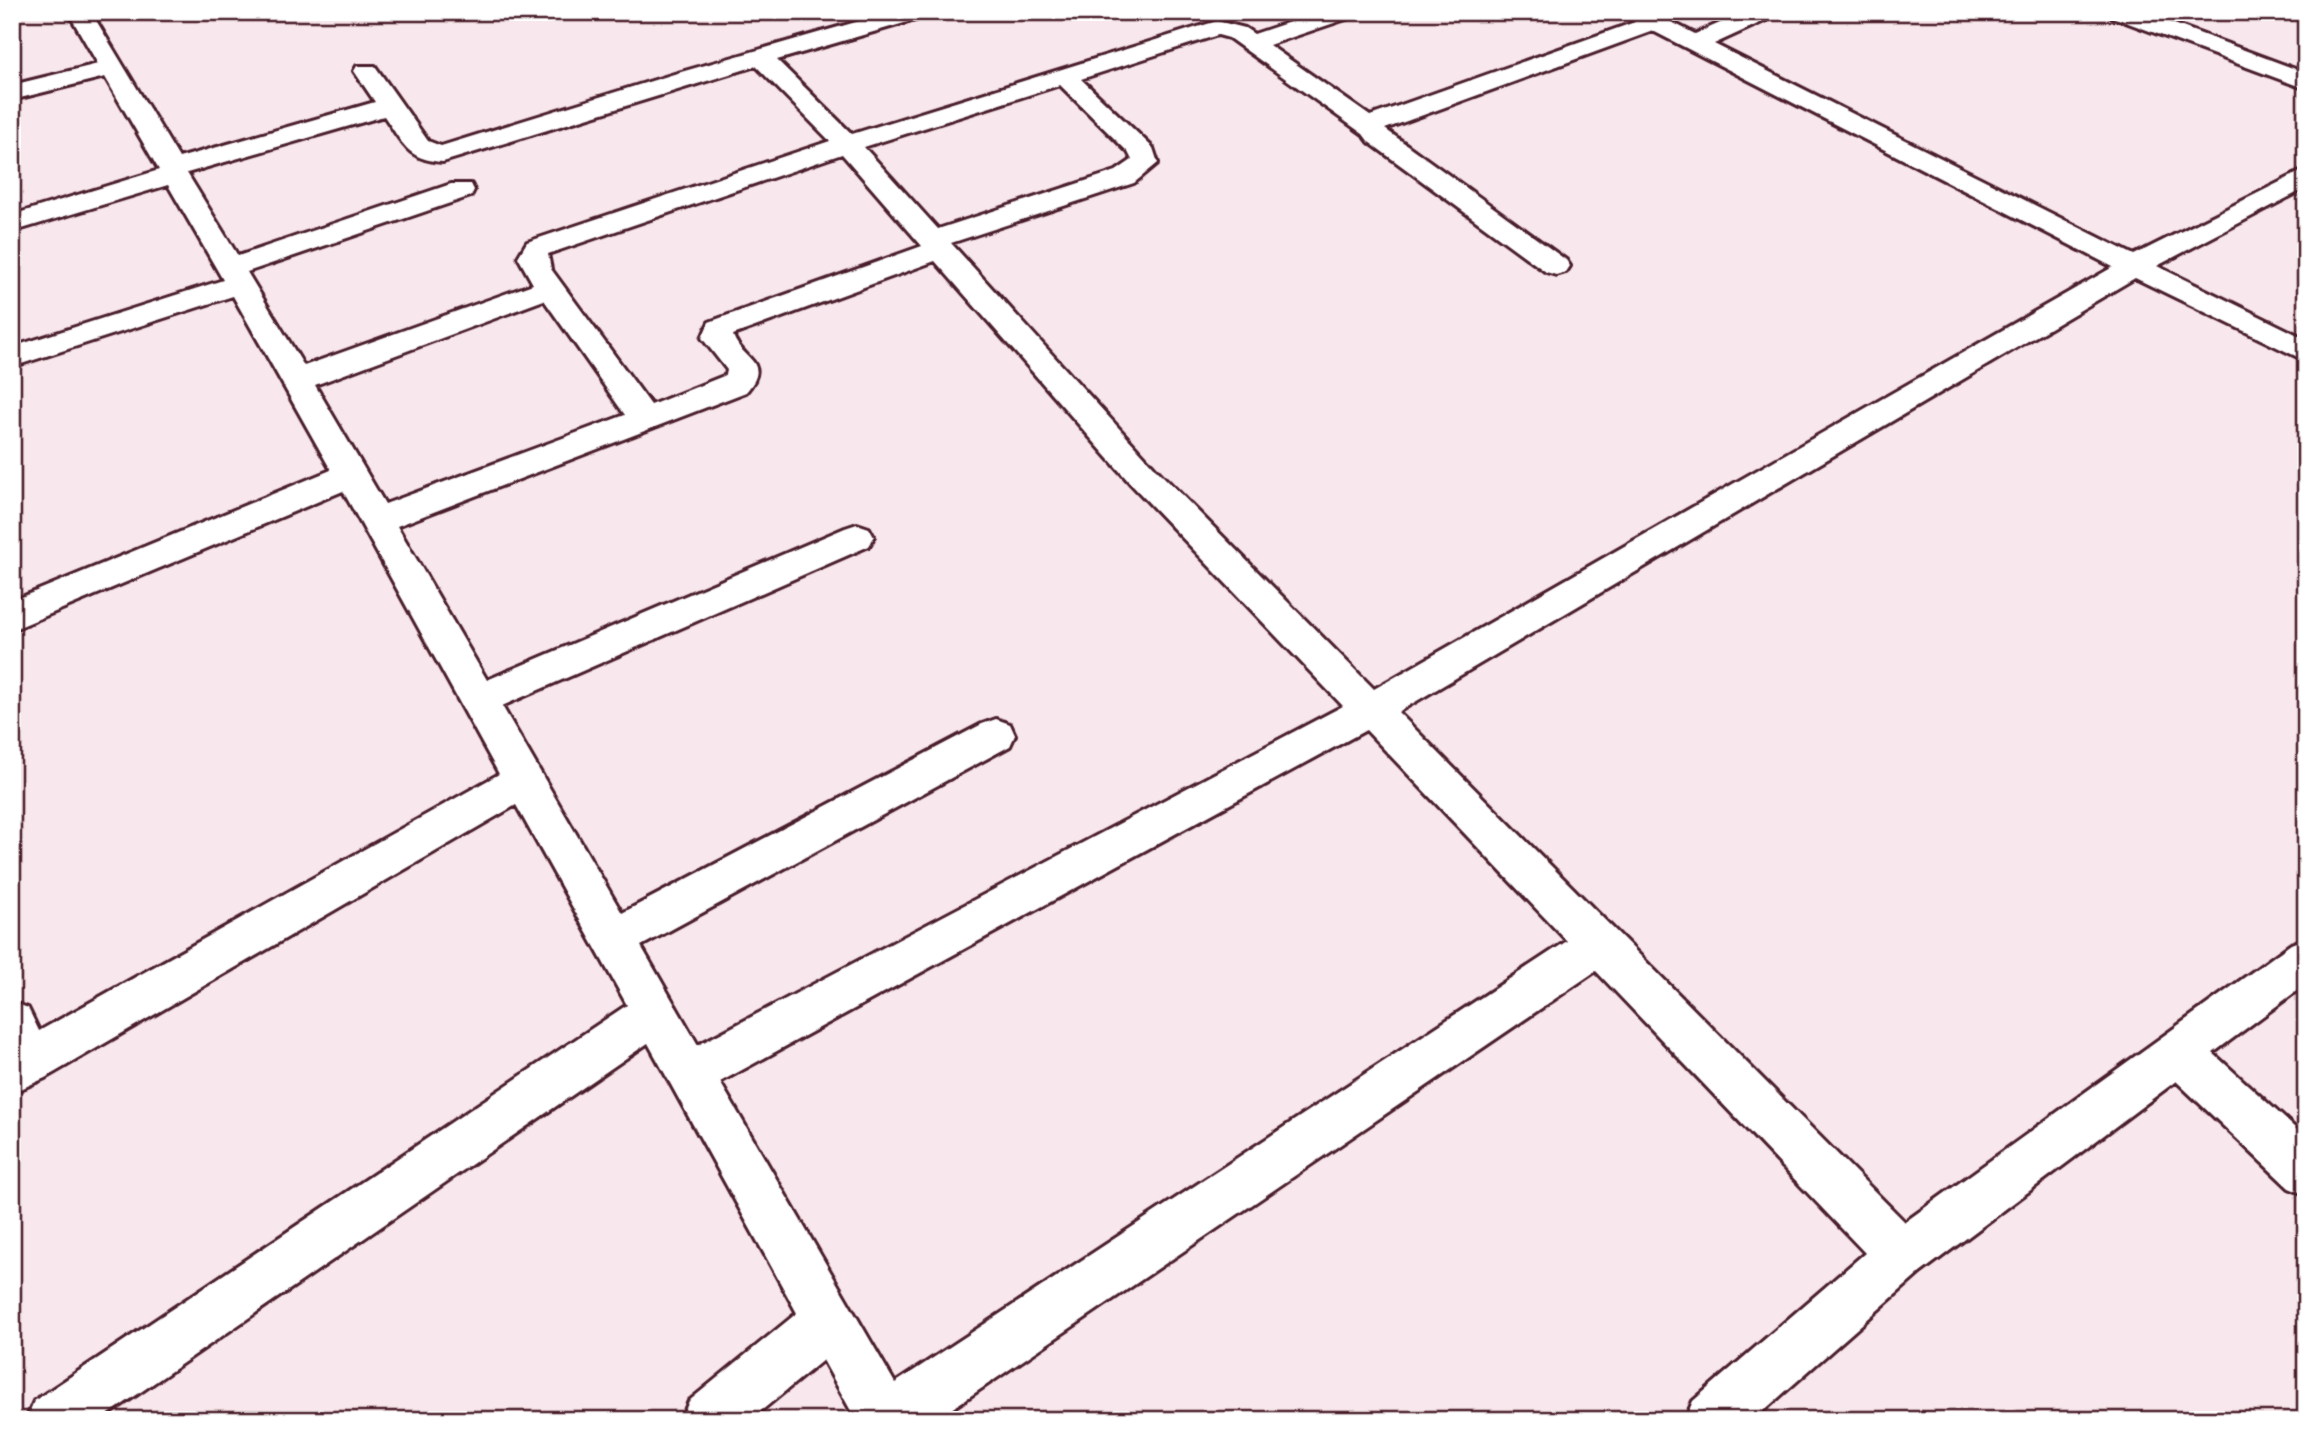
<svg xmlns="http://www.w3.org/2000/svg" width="2318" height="1432" font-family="Caveat,sans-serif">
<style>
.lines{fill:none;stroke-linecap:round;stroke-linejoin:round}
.minor-casing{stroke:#4a1f2b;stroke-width:6}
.minor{fill:#fff;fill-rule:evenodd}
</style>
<rect width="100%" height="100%" fill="#f8e7ec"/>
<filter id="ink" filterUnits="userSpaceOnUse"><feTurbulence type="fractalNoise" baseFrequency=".0143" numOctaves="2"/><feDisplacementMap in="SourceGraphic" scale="14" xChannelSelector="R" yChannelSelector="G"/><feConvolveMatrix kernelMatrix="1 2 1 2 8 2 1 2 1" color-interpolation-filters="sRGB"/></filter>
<g filter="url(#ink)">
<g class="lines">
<g class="minor-casing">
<path id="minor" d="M68,12H91L179,158L375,102L354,71L357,66H375L428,141L441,146L674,74L891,12H928L925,17L777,60L852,134L1217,21L1245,28L1254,34L1320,12H1355L1352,17L1269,45L1370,116L1635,22L1623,12H1652L1695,34L1745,12H1776L1773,17L1714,44L2134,255L2306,169V188L2157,266L2306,339V361L2135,278L1398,712L1905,1222L2291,944L2306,938V984L2213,1053L2306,1138V1195L2289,1188L2176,1081L1920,1273L1753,1420H1685L1693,1401L1865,1253L1596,971L935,1420H856L823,1360L750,1420H681L689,1401L797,1313L648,1043L100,1420H26L34,1401L627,1005L516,805L45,1078L12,1093V1002L28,1008L39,1031L499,774L343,491L12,630V601L331,470L233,296L12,367V347L223,280L168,185L12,232V215L159,170L105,77L12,100V85L98,64ZM1653,31L2113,267L1374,689L1155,468L951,243L1134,183L1158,163L1153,148L1081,79L1218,35L1229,38L1363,134L1369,142L1546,272L1556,275L1566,272L1570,266L1566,260L1385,129ZM756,66L830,141L527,242L518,257L533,284L304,366L247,272L471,196L474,190L471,184H451L238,256L187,173L384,116C403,143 407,160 443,162ZM1060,85L1128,152L1132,160L1116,171L938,229L864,147ZM842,154L922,246L709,322L702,338L727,370L726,375L651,405L551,269L548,254ZM935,261L1131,484L1343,706L698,1045L641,946L1010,746L1015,735L1010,724L996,719L982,724L622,913L502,706L869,546L874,537L869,528L857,524L845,528L487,680L397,526L746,392C773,361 741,360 733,335ZM544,300L625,415L385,504L315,385ZM1366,730L1567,941L895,1383L720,1082Z
M2109,12H2142L2306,73V89L2112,17Z"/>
</g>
<use href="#minor" class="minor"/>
</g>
</g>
<rect width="2318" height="1432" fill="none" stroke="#fff" stroke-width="42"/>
<rect x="21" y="21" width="2276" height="1390" fill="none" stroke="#4a1f2b" stroke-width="2.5" filter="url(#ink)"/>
</svg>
